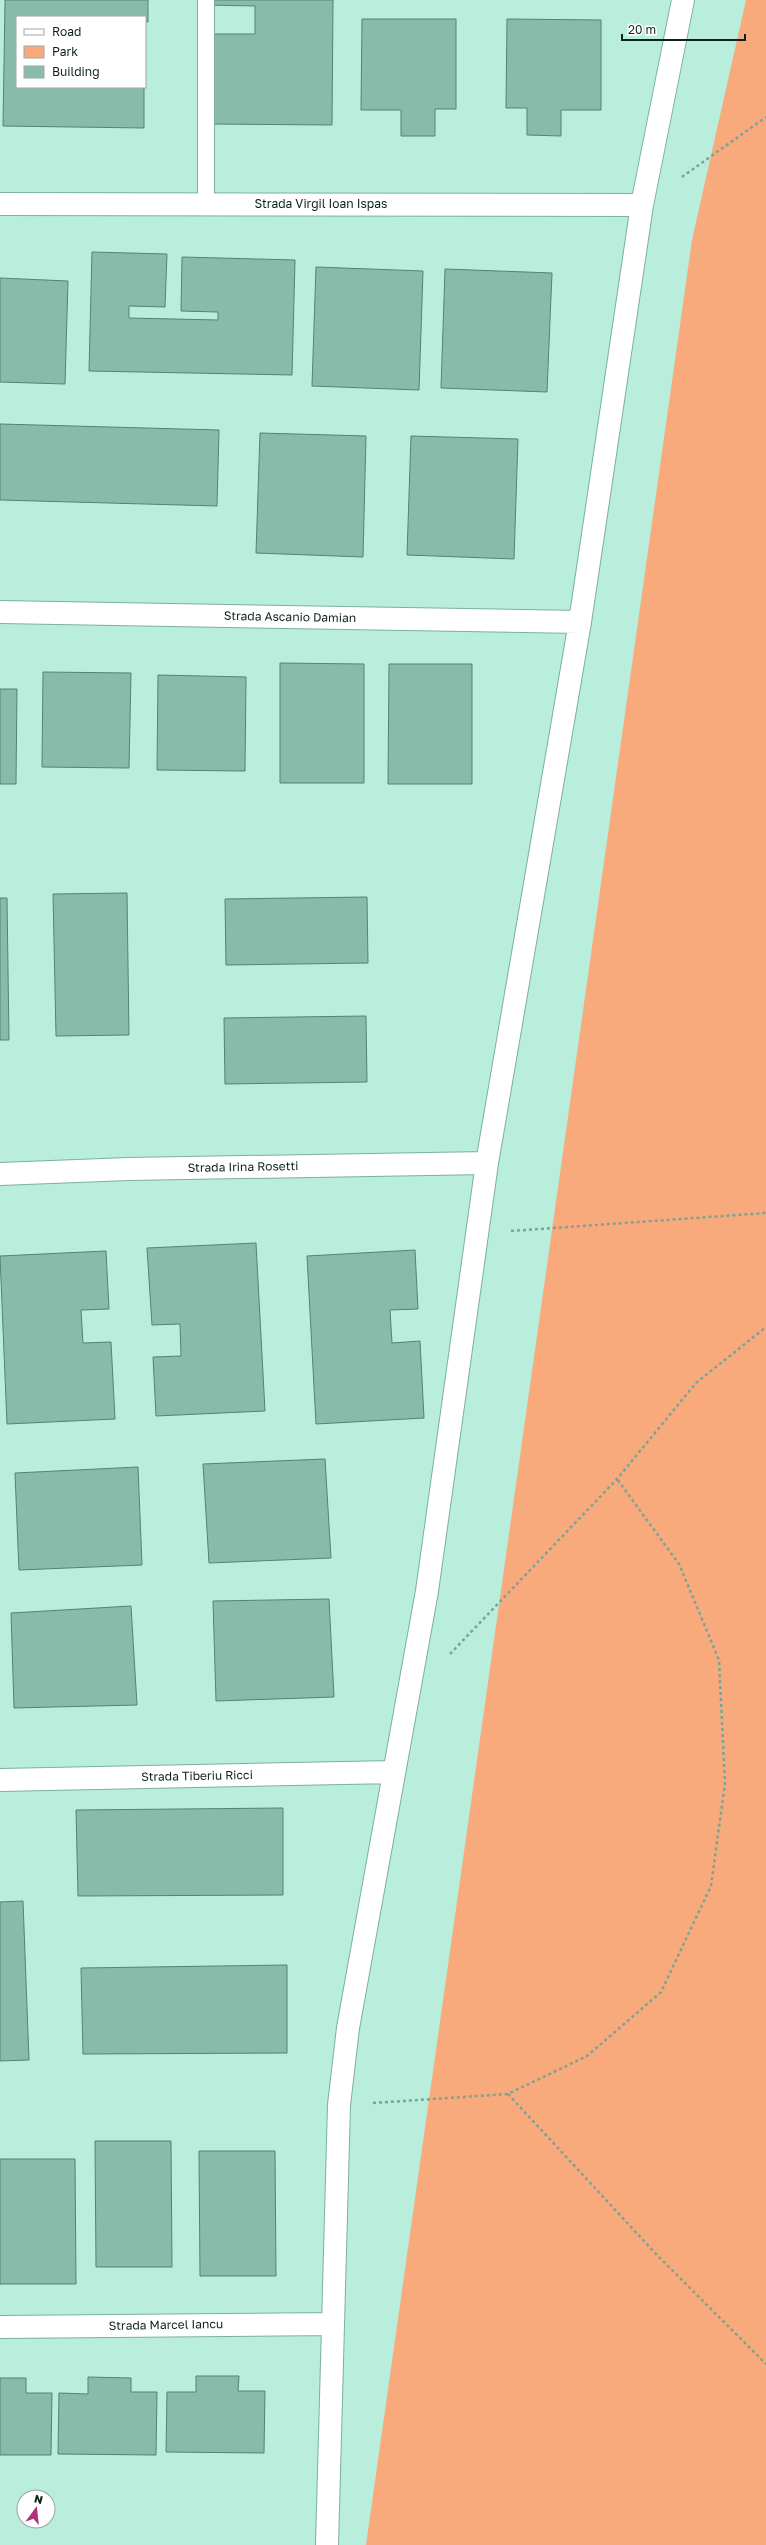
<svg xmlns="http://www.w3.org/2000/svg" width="766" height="2545" font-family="'Golos Text',sans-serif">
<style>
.green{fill:#f9aa7c}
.building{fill:#88bcaa;stroke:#528473}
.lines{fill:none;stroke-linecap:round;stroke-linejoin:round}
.service-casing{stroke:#7db09e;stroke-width:18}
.minor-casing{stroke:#7db09e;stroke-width:24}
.path{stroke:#7aa496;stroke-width:2.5;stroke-dasharray:3 3;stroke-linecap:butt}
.service{stroke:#fff;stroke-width:16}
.minor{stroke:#fff;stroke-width:22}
.labels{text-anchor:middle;stroke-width:4;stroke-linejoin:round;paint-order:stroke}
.street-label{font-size:12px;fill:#0d221b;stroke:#fff}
</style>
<rect width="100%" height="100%" fill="#b8eedb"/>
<path class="green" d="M746,0H766V2545H366L692,240Z"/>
<path class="building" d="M5,0H148V22H145V17H17V87H144V128L3,126Z
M208,0H333L332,125L210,124L211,34H255V6L208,5Z
M362,19H456V109H435V136H401V110H361Z
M507,19L601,20V110H561V136L527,135V108H506Z
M92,252L167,254L165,307L129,306V318L218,320V312L181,311L182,257L295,260L292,375L89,371Z
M316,267L423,271L419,390L312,386Z
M445,269L552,273L547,392L441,388Z
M0,278L68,281L65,384L0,382Z
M0,424L219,430L217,506L0,500Z
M260,433L366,436L363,557L256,553Z
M411,436L518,439L514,559L407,555Z
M280,663L364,664V783H280Z
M389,664H472V784H388Z
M43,672L131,673L129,768L42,767Z
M158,675L246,677L245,771L157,770Z
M0,689H17L16,784H0Z
M127,893L129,1035L56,1036L53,894Z
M367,897L368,963L226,965L225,899Z
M0,898H7L9,1040H0Z
M366,1016L367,1082L225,1084L224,1018Z
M256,1243L265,1411L156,1416L153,1357L181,1356L180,1324L152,1325L147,1248Z
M415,1250L418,1309L390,1310L392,1343L420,1341L424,1418L316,1424L307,1256Z
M106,1251L109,1309L81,1310L83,1343L111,1342L115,1419L7,1424L0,1256Z
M325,1459L331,1558L209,1563L203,1464Z
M138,1467L142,1565L19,1570L15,1473Z
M329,1599L334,1697L216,1701L213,1601Z
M131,1606L137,1705L14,1708L11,1613Z
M283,1808V1895L78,1896L76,1810Z
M23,1901L29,2060L0,2061V1902Z
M287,1965V2053L83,2054L81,1968Z
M95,2141H171L172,2267H96Z
M199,2151H275L276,2276H200Z
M0,2159H75L76,2284H0Z
M196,2376H239L238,2391H265L264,2453L166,2452L167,2392H196Z
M88,2377L131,2378V2392H157L156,2455L58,2454L59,2393L88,2394Z
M0,2378H26V2393H52L51,2455H0Z"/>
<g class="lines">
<g class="service-casing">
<path id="service" d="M206,204V0"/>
</g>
<g class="minor-casing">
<path id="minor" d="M0,204L642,205
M0,612L580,622
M0,1174L128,1169L487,1163
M0,1780L394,1772
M0,2327L332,2324
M327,2545L339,2105L348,2028L427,1591L487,1163L580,622L642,205L683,0"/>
</g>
<path class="path" d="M682,177L766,117
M511,1231L766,1213
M450,1654L617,1479L696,1383L766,1327
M508,2094L656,2254L766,2364
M373,2103L508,2094L587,2056L661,1992L711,1886L725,1783L719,1660L679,1564L617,1479"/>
<use href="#service" class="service"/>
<use href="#minor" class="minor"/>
</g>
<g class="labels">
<g class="street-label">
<text x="321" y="208">Strada Virgil Ioan Ispas</text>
<text transform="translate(290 617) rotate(1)" y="4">Strada Ascanio Damian</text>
<text transform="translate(243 1167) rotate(-1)" y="4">Strada Irina Rosetti</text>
<text transform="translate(197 1776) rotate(-1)" y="4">Strada Tiberiu Ricci</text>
<text transform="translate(166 2325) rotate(-1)" y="4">Strada Marcel Iancu</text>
</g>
</g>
<rect x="16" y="16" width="130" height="72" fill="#ffffff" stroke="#9ea7a4"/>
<rect x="24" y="29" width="20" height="6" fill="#ffffff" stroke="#9ea7a4"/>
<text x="52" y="36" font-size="12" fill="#0d221b">Road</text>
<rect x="24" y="46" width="20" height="12" fill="#f9aa7c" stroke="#9ea7a4"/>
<text x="52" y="56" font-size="12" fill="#0d221b">Park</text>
<rect x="24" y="66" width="20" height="12" fill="#88bcaa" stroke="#9ea7a4"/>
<text x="52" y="76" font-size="12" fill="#0d221b">Building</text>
<g transform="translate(36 2509) rotate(15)"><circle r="19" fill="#ffffff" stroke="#9ea7a4"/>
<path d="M0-3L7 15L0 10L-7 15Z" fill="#b22f79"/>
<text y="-6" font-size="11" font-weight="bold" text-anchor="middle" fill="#0d221b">N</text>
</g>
<path d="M622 34v6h123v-6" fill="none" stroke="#0d221b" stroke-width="2"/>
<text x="628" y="34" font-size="12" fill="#0d221b" stroke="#ffffff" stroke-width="3" paint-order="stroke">20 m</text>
</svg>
